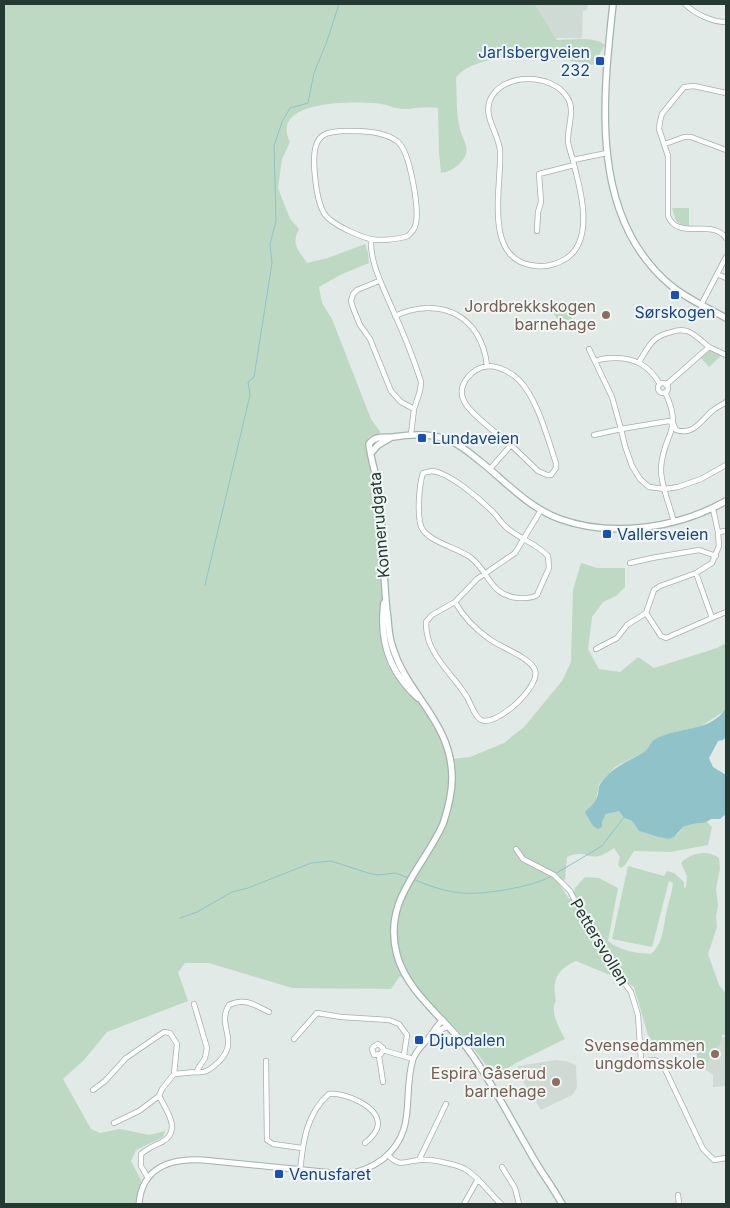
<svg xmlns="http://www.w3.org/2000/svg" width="730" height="1208" font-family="Inter,sans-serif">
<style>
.built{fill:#d0dad5}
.green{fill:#bdd9c3}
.water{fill:#90c2c9}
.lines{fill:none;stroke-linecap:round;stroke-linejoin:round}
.stream{stroke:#90c2c9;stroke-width:1}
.minor-casing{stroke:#a5b1ac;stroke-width:6}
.tertiary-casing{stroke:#a5b1ac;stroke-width:7}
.secondary-casing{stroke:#a2b4ad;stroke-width:8}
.minor{stroke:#fff;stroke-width:4.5}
.tertiary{stroke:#fff;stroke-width:5}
.secondary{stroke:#fff;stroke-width:5.5}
.transit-dot{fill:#1a4fb4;stroke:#f1f7f4;stroke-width:2}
.education-dot{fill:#8d6e63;stroke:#f1f7f4;stroke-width:2}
.labels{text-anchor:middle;stroke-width:4;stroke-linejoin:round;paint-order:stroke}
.transit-label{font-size:16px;fill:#164399;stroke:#f1f7f4;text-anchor:start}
.education-label{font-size:16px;fill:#785e54;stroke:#f1f7f4;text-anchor:end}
.street-label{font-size:16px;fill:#243932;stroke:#f1f7f4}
</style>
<rect width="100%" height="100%" fill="#e1eae6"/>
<path class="built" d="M535,4H588L587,10L583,11L582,38H556Z
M726,1034V1086L713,1087V1075L703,1068V1039L725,1037Z
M556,1060L566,1061L576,1065L577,1088L572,1095L541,1110L520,1077L518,1066Z"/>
<path class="green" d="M4,4H535L557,40C571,40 594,36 605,45L593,65C576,62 560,58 543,56C522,53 467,59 456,78C457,93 456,110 459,125C462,142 475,150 458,165C452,170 448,172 441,173L439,153L438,108C426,106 415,109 403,109C396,109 389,105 381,104C358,101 268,99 290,142L282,159L278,188L290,219L299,229C291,245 298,249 307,263L328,258L365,244L368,253L369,263L340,275L319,287L322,303L332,319L371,419L381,433L368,437L378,481L387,640L392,659L403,678L427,707L452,759L470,757L504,743L524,727L562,681L571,662L573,590L581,563L597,568H625V587L616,596L603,602L592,617L588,649L599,669L620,672L638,657L654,668L717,648L726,643V710L698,728L678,731L660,737L651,742L646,751L615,767L599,784L596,800L593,805L589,808L602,822L606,814L619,811L624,818L632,821L639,831L658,837L669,839L678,834L684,826L692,823L707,822L712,827L708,845L670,852L634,851L625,865L621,868L618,865L620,857L614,848C610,850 605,855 599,856C586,859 585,849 567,857L565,879L560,885L569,899L573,898L575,888L585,877L599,878L618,888L608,941C621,951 635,953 651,954C664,943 663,925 667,910C669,900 672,893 673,883L669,881L652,947L612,939L628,866L664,876L667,871L674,873L684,882V888L686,887L687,876L681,863C690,853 708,849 719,858L720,869L716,889L718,906L716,916L717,927L708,954L719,985L726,994V1034L722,1035L720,1045L711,1051L707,1067L702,1066L698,1061L696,1052L686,1053L682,1046L656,1049L648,1035L634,987L622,980L576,961C556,970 552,980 556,1001C549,1010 560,1030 565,1039L516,1063L493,1077C471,1037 433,1007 400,976L391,989L292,988L209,963H185L178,972L188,1001L107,1032L84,1060L63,1079L91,1129L100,1133L120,1129L149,1135L165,1131L163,1137L136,1150L131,1161L141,1180L136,1204H4Z
M672,208H689V227L682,225L676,221Z
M562,304L577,326L566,332L552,311Z
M711,350L722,355L709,367L700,357Z"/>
<path class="water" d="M726,708V737L723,740L718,741L709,758L713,767L726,775V814L720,819H711C704,825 699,822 692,824C689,825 687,826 684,826L674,837L669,839L658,837L639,831L632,821L624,818L619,811L606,814L602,822V827L598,829L593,826L585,812C591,806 596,803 598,794C599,790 598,786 601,783C613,766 628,762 644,752C649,749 649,743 654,740C676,726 711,733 726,708Z"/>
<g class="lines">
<path class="stream" d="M205,585L250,395L248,382L254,377L272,263L270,244L276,221L274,146L282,122L290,108L308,103L314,73L326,44L339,4
M555,874L602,846L624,817
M413,879C429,886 444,891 461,893C484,895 532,887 552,876
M180,918L197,912L232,892L248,888L311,863L331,861L368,873L378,875L395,873L409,878"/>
<g class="minor-casing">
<path id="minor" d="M685,4C695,14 712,22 726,22
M726,93L694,86L684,87L662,114L660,121L659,129L668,156V216C678,241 712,218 726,238
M342,131C359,131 383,130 398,142C410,152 419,207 416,223C415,229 412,232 408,236C399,239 387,240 378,240C365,240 330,224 324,213C316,200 310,153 318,141C323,132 333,132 342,131Z
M665,144L684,137H691L726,150
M573,160C571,154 569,148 568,142C567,127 576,110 567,97C552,73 502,72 490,100C483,117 499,134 500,151C502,184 483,256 530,265C543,268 556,265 567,258C594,239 581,191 574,165
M537,231L538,212L541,202L539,174L574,165L573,160L607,153
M371,239C370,263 382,284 391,306C402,330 413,356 421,382L420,391L414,409L411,434
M717,274L726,278
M379,281L357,290L353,294L351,301L353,308L360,325L370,339L391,391L401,402L414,409
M701,305L726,257
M395,316C440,295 482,316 487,366
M709,347L726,355
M589,349L612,397L621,429L669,421L674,425L676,430C693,436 701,421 712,411C717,407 722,405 726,402
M596,361C602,358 607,358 615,358C636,358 649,366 660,384
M639,362C649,346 652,336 672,332C677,330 682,330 687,331C695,334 703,342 709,347L666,385
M658 388a5 5 0 1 1 10 0a5 5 0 1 1-10 0Z
M665,392C684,432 663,433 661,468C660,483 670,506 674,522
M594,435L621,429L625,446L632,466L640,479L649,487L665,489L678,487L701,479L726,465
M490,469L511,445L538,471L547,475H551L556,468V463C547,437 538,400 519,380C512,373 499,366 488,366C472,368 456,385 464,401C470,414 499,435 511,445
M432,471C450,473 480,499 493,512C498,517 501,523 506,527C519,539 536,543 548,556L549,568L537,595C531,599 525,598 518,598C489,595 490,572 470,557C457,548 431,542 423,530C416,521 419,485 423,473Z
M718,532L726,531
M630,563L652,558L699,550L716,556
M696,573L712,618L726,612
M455,602C463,616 474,628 488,638C499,647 530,657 535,670C541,686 497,727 481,720C474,716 471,704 467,697C456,679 438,664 430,644C427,637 426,629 426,622L432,615L455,602L477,579L515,553L541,510
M646,613L661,636L666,638L712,618
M596,649L617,638L627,625L646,613L654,590L660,586L696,573L712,563L719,546L718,532L713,509
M516,849L523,859L554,875L570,891L593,935L614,969L631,992L638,1015L641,1061
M294,1039L317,1013L341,1017L389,1020L399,1024L407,1035L404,1055
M383,1050L381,1054L374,1055L372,1049L373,1047L378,1044L383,1048V1050L413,1059
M379,1056L383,1082
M266,1061L267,1140L273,1144L302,1148
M617,1066L654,1060L662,1063L703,1149L714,1160L726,1158
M196,1072C204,1073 208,1071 214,1066C244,1042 215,1027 229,1005C244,997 255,1005 269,1012
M93,1090L105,1081L126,1058L164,1032L170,1033L177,1044L174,1074
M114,1123L139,1111L159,1096
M388,1155C400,1168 405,1161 420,1160C431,1159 455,1164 465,1169C480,1178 489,1193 501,1204
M419,1160L446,1104
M502,1167L515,1188L519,1204
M300,1171C303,1142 306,1114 329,1094C344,1092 379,1106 378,1125C377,1132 370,1139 365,1143
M148,1178L141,1166V1154C147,1149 155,1145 162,1142C182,1131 167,1111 159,1096L162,1089L174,1074L196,1072L205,1058L207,1048L194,1004
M678,1195L679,1204
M464,1204L478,1179"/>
</g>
<g class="tertiary-casing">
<path id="tertiary" d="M431,1035L448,1026
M139,1204C142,1167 171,1158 203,1160L344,1174C359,1173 371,1168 383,1159C418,1131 402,1096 413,1059C417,1049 425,1043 431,1035C435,1029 438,1024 443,1020"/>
</g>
<g class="secondary-casing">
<path id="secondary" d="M613,4C603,97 589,214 668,283C685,298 706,307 726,318
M371,453L378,445L390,438
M384,603C379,640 390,673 418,698
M562,1204C553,1187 540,1171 531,1154C511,1120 493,1084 470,1052C448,1021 407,993 397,955C382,900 423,869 443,824C448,809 452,794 452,778C452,721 406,695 392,645C388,634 389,623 387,612C383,574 383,536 380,498C378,480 371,462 369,444C375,435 384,438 393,437C412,434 431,433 449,440C461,445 471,454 481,462C506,482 529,508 560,519C613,538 678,528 726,501"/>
</g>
<use href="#minor" class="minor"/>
<use href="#tertiary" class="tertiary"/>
<use href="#secondary" class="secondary"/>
</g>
<g class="transit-dot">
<rect x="595" y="56" width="10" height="10" rx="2.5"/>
<rect x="670" y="290" width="10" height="10" rx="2.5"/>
<rect x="417" y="433" width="10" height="10" rx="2.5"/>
<rect x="602" y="529" width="10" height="10" rx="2.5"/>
<rect x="414" y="1035" width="10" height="10" rx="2.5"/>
<rect x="274" y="1169" width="10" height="10" rx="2.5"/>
</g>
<g class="education-dot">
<circle cx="606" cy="315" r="5"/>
<circle cx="715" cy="1054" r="5"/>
<circle cx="556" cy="1082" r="5"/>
</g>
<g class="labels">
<g class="transit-label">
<text x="590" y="58" text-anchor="end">Jarlsbergveien<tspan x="590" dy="18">232</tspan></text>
<text x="675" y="318" text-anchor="middle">Sørskogen</text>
<text x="432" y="444">Lundaveien</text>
<text x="617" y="540">Vallersveien</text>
<text x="429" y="1046">Djupdalen</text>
<text x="289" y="1180">Venusfaret</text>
</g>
<g class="education-label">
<text x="596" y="312">Jordbrekkskogen<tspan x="596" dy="18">barnehage</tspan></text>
<text x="705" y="1051">Svensedammen<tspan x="705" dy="18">ungdomsskole</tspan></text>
<text x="546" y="1079">Espira Gåserud<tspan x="546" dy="18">barnehage</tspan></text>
</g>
<g class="street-label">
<text transform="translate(379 525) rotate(-95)" y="6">Konnerudgata</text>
<text transform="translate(600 942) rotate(59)" y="6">Pettersvollen</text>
</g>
</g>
<rect width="730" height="1208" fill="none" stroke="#243932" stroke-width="10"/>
</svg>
